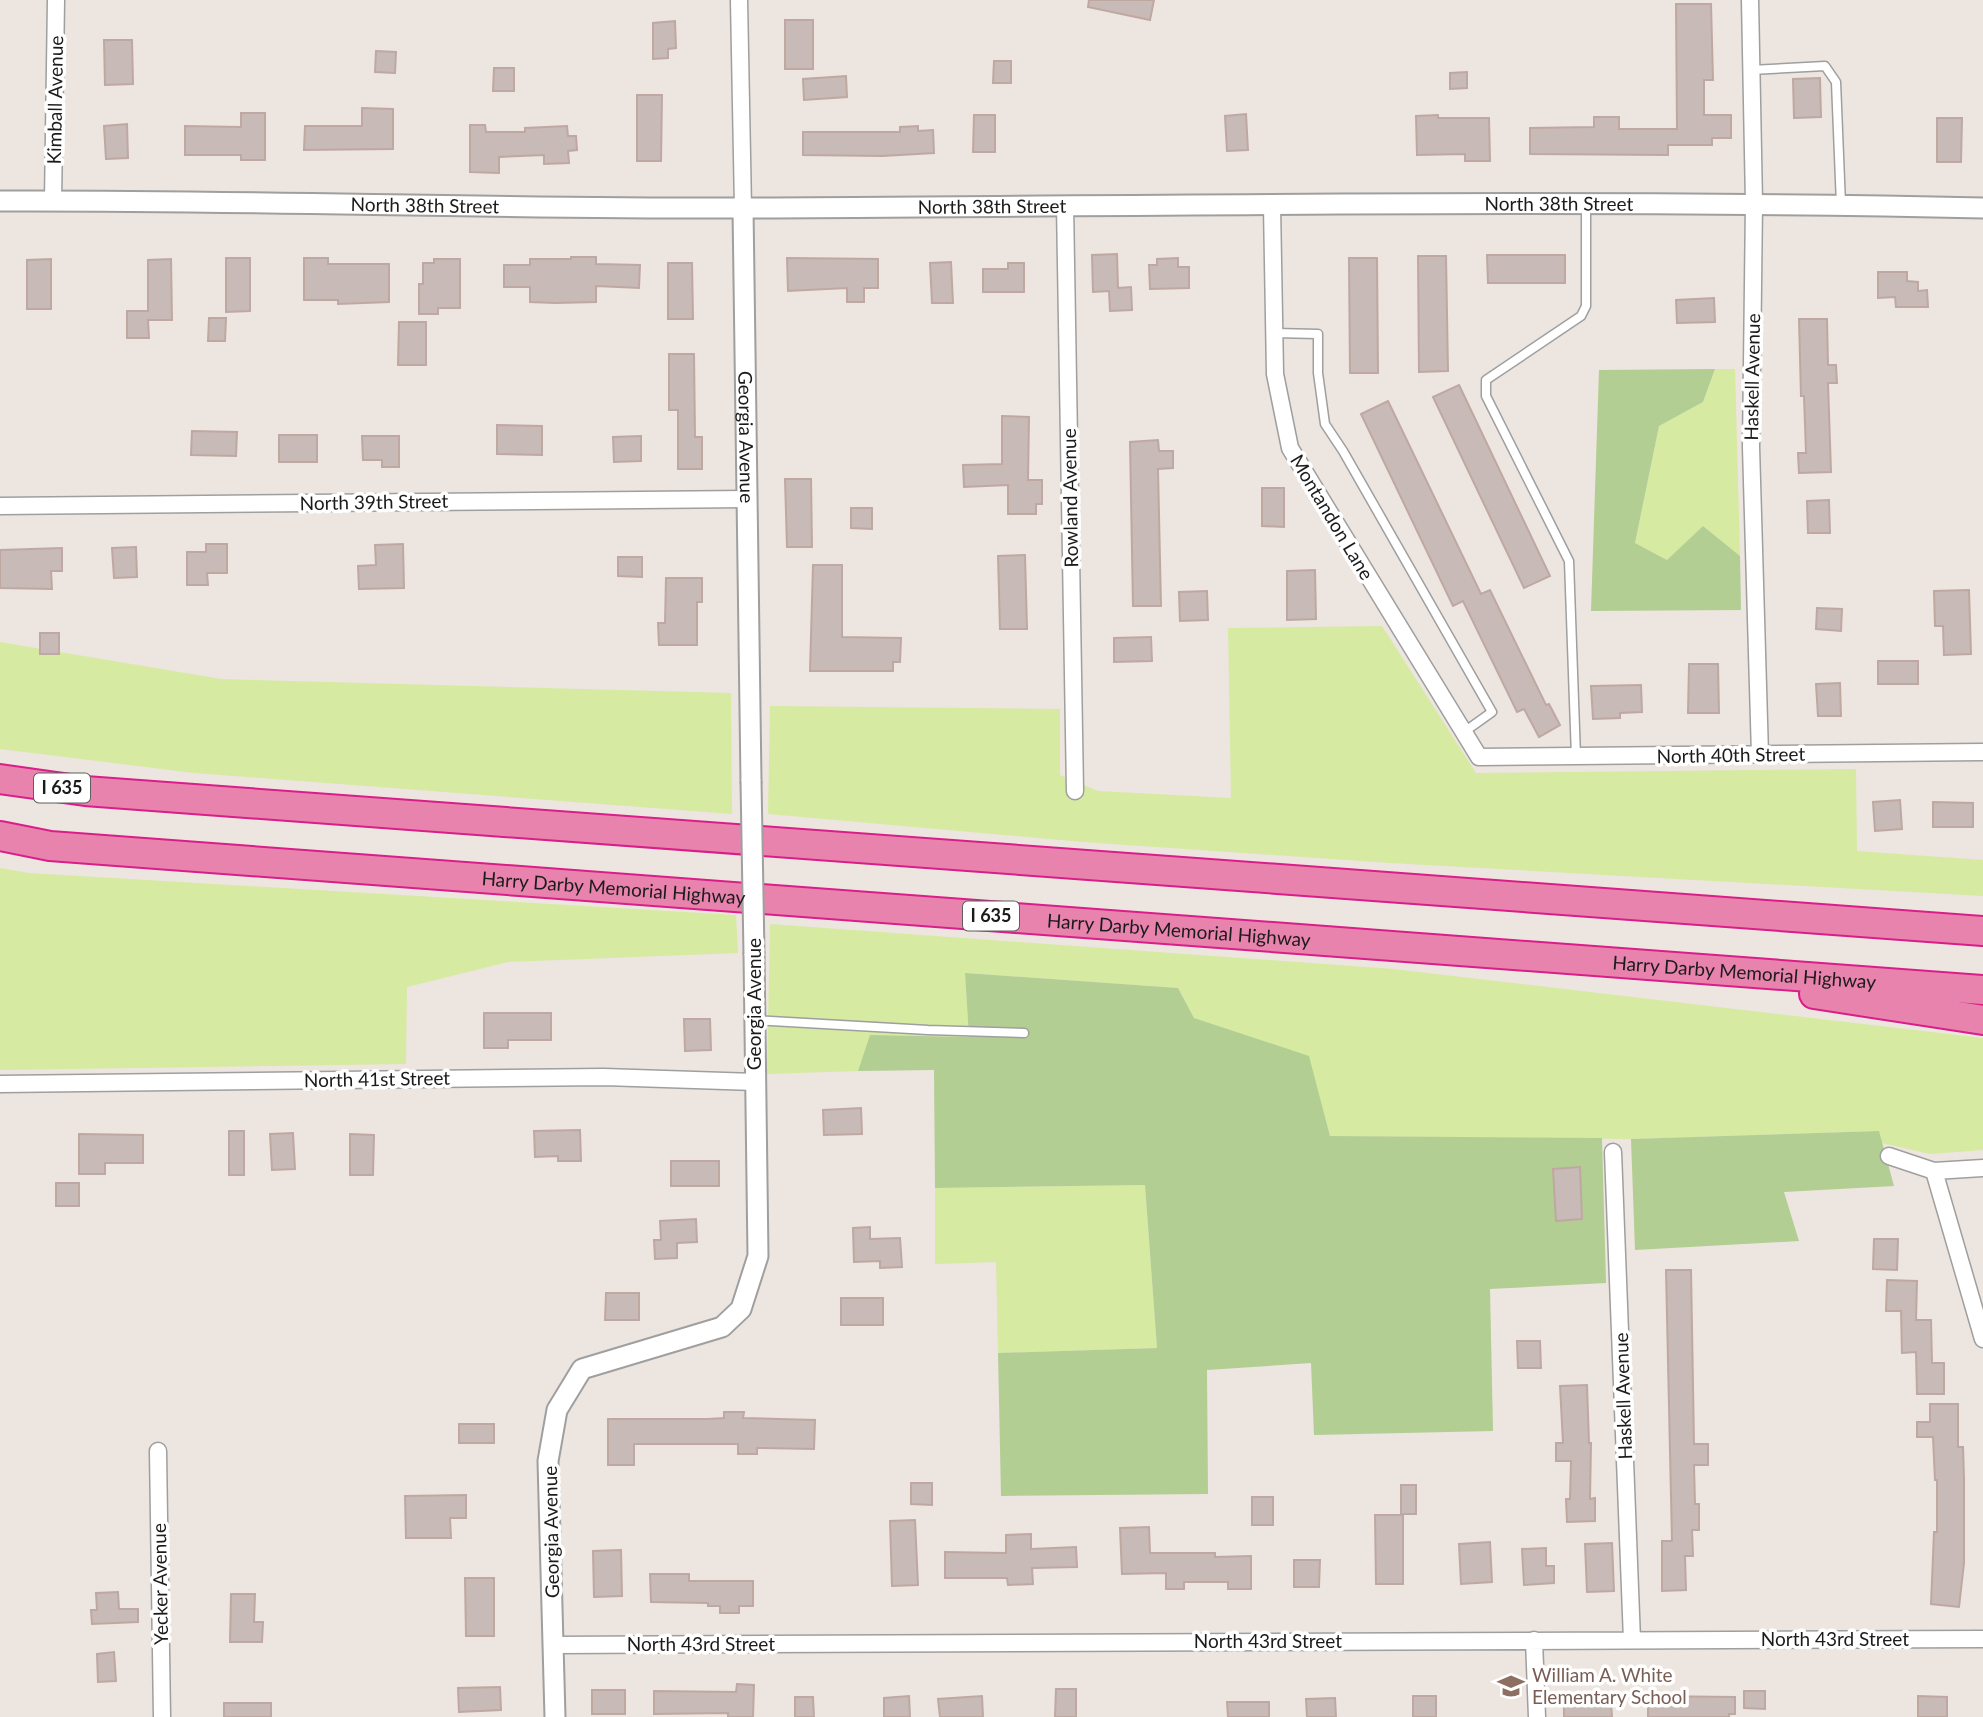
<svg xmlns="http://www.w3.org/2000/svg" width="1983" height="1717" font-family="Lato,sans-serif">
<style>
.grass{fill:#d6eaa2}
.forest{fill:#b2ce92}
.building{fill:#c8bab6;stroke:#bfa8a2;stroke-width:2}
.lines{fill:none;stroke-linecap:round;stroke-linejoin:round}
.service-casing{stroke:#9f9f9f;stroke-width:11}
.minor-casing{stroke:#9f9f9f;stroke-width:19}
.tertiary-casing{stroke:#9f9f9f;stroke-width:23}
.motorway-casing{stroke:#d91e89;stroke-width:32}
.service{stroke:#fff;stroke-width:8}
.minor{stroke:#fff;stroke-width:16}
.tertiary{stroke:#fff;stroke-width:19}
.motorway{stroke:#e883ad;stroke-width:28}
.tertiary-bridge-casing{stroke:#9f9f9f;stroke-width:23;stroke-linecap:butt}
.tertiary-bridge{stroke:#fff;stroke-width:19}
.labels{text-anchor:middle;stroke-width:7;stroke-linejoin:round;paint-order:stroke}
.shield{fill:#fff;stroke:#5f5f5f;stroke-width:2}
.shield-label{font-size:18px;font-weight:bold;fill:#1b1b1b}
.street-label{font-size:19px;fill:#1b1b1b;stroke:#fff}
.education-label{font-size:19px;fill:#785e54;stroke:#fff;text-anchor:start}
</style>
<rect width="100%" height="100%" fill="#ede5df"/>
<path class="grass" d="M1715,369H1735L1740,556L1703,526L1667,560L1635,543L1659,426L1703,402Z
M1382,626L1476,773L1856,769L1857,851L1983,860V896L1390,863L1083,842L768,814L770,706L1060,709V775L1098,791L1231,798L1228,628Z
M0,642L221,679L731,693L732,814L194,773L0,749Z
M0,868L29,873L736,915L738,953L508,962L407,987L406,1064L0,1070Z
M770,924L1393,969L1983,1038V1150L1930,1154L1882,1143L1878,1131L1631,1139L1330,1136L1309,1057L1194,1018L1178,988L965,973L969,1037L871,1035L858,1071L767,1074Z
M1145,1185L1157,1348L998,1353L996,1262L935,1264V1188Z"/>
<path class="forest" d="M1715,369L1703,402L1659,426L1635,543L1667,560L1703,526L1740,556L1741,610L1591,611L1599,370Z
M965,973L1178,988L1194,1018L1309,1056L1330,1136L1602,1138L1606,1283L1490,1289L1493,1431L1314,1435L1311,1363L1207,1370L1208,1494L1001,1496L998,1353L1157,1348L1145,1185L935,1188L934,1070L858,1071L870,1035L969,1037Z
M1879,1131L1894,1186L1784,1192L1799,1241L1635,1250L1631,1139Z"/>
<path class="building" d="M1089,0H1154L1150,20L1088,7Z
M1676,4H1711L1713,80H1704V115H1731V138H1712V145H1668V155L1530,154V128L1594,127V117H1619V129H1677Z
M785,20H813V69H785Z
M675,21L676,48L668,49V58L653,59V23Z
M104,40H132L133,84L105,85Z
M376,51L396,52L395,73L375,72Z
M994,61H1011V83H993Z
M494,68H514V91H493Z
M1467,72V88L1450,89V73Z
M846,76L847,97L804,100L803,79Z
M1820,78L1821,117L1794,118L1793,79Z
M637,95H662L661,161H637Z
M362,108L393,109V149L304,150L305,126H362Z
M241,113H265V160H241V155H185V126L241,127Z
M1246,114L1248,150L1227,151L1225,116Z
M974,115H995V152H973Z
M1438,115V118H1489L1490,161H1465V154L1417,155L1416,116Z
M1937,118H1962L1961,162H1937Z
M127,124L128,158L106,159L104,126Z
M470,125H485L486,132H525V128L567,126L568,136H576L577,150L568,151L569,163L544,164V155L499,157V173L470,172Z
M918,126V131L933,130L934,153L882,156L803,155V132H900V127Z
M1117,254L1118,288L1131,287L1132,310L1110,311L1109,291L1093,292L1092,255Z
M1487,255H1565V283H1488Z
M1418,256H1446L1448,371L1419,372Z
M571,257H596V264L640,265L639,288L596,286V302L555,303L530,302V287H504V265H530V259H571Z
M226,258H250V311L226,312Z
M304,258H328V264H389V302L338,304V300H304Z
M787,258L878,259V288H864V302H847V288L788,291Z
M1178,258V267H1189V288L1150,289L1149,265H1157V259Z
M1349,258H1377L1378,373H1350Z
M51,259V309H27V260Z
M171,259L172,320H148L149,338H127V311H148V260Z
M434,259H460V308H438V314H419V284H423V263H434Z
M951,262L953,303H932L930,263Z
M668,263H692L693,319H668Z
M1008,263H1024V292H983V269H1008Z
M1878,272H1907V281L1918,282V291L1927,290L1928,307H1896L1895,297L1878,298Z
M1714,298L1715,322L1677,323L1676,300Z
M209,318H226L225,341H208Z
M1799,319H1827L1828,365H1836L1837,383H1828L1831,472L1799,473L1798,453H1806L1804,396H1801Z
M399,322H426V365H398Z
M669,354H694L695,437H702V469H678V410H669Z
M1459,385L1550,576L1524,588L1433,397Z
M1388,401L1481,594L1490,590L1546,705L1549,704L1560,725L1539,737L1524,709L1517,712L1463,601L1453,606L1361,414Z
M1002,416L1029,417L1028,480H1042V504H1036V514H1008V485L964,487L963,465L1002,464Z
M497,425L542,426V455L497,454Z
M192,431L237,432L236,456L191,455Z
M279,435H317V462H279Z
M362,436H399V467H382V460H363Z
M641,436V461L614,462L613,437Z
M1158,440L1159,451H1173V468L1158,469L1161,606H1133L1130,442Z
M785,479H811L812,547H787Z
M1262,488H1284V527L1262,526Z
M1829,500L1830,533H1808L1807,501Z
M851,508H872V529L851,528Z
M206,544H227V573H207L208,585H187V552H206Z
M403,544L404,588L359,589L358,566L376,565L375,545Z
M136,547L137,577L114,578L112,548Z
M62,548V571H51L52,589L0,588V550Z
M1025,555L1027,629H1000L998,556Z
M618,557H642V577L618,576Z
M813,565H842V637L901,638L900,662H893V671H810Z
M1315,570L1316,619L1287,620V571Z
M666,578H702V602H697V645H659L658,623H665Z
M1969,590L1971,654L1944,655L1943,626H1935L1934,591Z
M1207,591L1208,620L1180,621L1179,592Z
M1817,608L1842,609L1841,631L1816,629Z
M40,633H59V654H40Z
M1151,637L1152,661L1114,662V638Z
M1878,661H1918V684H1878Z
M1689,664H1718L1719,713H1688Z
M1840,683L1841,716H1818L1816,684Z
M1641,685L1642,712L1620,713V718L1593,719L1591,686Z
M1900,800L1902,829L1875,831L1873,802Z
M1933,802L1973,803V827H1933Z
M484,1013H551V1040H508V1048H484Z
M684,1019H710L711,1050L685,1051Z
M861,1108L862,1134L824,1135L823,1110Z
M580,1130L581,1161H558V1156L535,1157L534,1131Z
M229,1131H244V1175H229Z
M293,1133L295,1169L272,1170L270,1134Z
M79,1134L143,1135V1163H105V1174H79Z
M350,1134L374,1135L373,1175H350Z
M671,1161H719V1186H671Z
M1580,1167L1582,1219L1556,1221L1553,1169Z
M56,1183H79V1206H56Z
M696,1219L697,1242L677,1243V1258L655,1259L654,1240H661L660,1221Z
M870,1227V1239L900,1238L902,1267L880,1268V1261L854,1262L853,1228Z
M1874,1239H1898L1897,1270L1873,1269Z
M1666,1270H1691L1694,1444H1708V1465H1694L1695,1504H1699V1530H1692L1693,1556H1685L1686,1590L1662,1591V1541H1672Z
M1887,1280L1917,1281L1916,1320H1931L1932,1363H1944V1394H1917L1916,1352L1902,1353L1901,1311H1886Z
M606,1293H639V1320H605Z
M841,1298H883V1325H841Z
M1517,1341H1540L1541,1368H1518Z
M1587,1385L1589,1443H1591L1590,1499L1595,1498V1521L1567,1522L1566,1499H1570L1571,1461H1556V1443H1563L1560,1386Z
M1930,1404H1958V1447H1963L1964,1479V1563L1959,1607L1931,1604L1934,1532H1937V1480H1935L1933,1437H1917V1422H1930Z
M724,1412H744L743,1418L815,1420L814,1449L757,1448V1454H738V1444H634V1465H608V1419H708L724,1418Z
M459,1424H494V1443H459Z
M911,1483H932V1505L911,1504Z
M1401,1485H1416V1514H1401Z
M466,1495V1518H450L451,1538H406L405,1496Z
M1252,1497H1273V1525H1252Z
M1375,1515H1403V1584H1376Z
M915,1520L918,1585L892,1586L890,1521Z
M1149,1527L1150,1553H1215V1557L1251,1556V1589H1228V1582H1184V1589H1166V1573L1122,1574L1120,1528Z
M1031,1534V1549L1076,1547L1077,1567L1032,1568L1033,1584L1008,1585L1007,1578H945V1552L1006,1553V1535Z
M1490,1542L1492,1582L1461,1584L1459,1544Z
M1612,1543L1614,1591L1587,1592L1585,1544Z
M1546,1548V1566H1554V1583L1524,1585L1522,1549Z
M621,1550L622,1596L594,1597L593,1551Z
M1294,1560H1320L1319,1587H1294Z
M650,1574H689V1581H753V1606H739V1613H720V1606H708V1603L651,1602Z
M465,1578H494V1636H466Z
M118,1592L119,1609H138V1622L92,1624L91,1610H97L96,1593Z
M231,1594H255L254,1622H263L262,1642H230Z
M114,1652L116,1681L98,1682L97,1654Z
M737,1684L754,1685L753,1717H728V1713L654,1714V1691L736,1692Z
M500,1687L501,1710L459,1712L458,1688Z
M1056,1689H1076V1717H1055Z
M592,1690H625V1714H592Z
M1744,1691H1765V1709L1744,1708Z
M909,1696L910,1717H884V1698Z
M982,1696L983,1717H940L938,1699Z
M1413,1696H1436V1717H1413Z
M1648,1696L1735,1697V1714H1729V1717H1648Z
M1918,1696L1947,1697V1717H1918Z
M795,1697H813L814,1717H795Z
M1335,1698L1336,1717H1307L1306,1699Z
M1227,1702H1269V1717H1228Z
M1611,1702L1612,1717H1564V1705Z
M224,1703H271V1717H224Z"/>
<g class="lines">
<g class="service-casing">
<path id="service" d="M1751,70L1825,66L1836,82L1841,205
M1274,333L1318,334V373L1325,424L1343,451L1492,712L1464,732
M1576,757L1569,561L1486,396V380L1581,316L1586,306V205
M754,1020L928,1030L1024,1033"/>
</g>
<g class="minor-casing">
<path id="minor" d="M739,0L743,208
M1750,0L1754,203L1751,447L1760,755
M53,201L56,0
M1065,205L1075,791
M1272,206L1275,374L1290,448L1479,757L1983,752
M0,506L747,499
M0,1084L604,1077L755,1082
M1613,1152L1632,1640
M1889,1156L1934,1171L1983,1168
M1934,1171L1983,1339
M158,1451L162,1717
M1534,1640L1537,1717
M553,1645L1983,1639"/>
</g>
<g class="tertiary-casing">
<g id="tertiary">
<path id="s1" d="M0,201C249,200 498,209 747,208C1159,206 1571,199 1983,208"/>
<path id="s2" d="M743,208L751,781"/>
<path d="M555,1717L548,1461L557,1410L582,1369L722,1327L741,1309L758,1256L754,954"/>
</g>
</g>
<g class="motorway-casing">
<g id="motorway">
<path d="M0,779L85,791L1983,931"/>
<path id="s3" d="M0,836L50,846L1983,990"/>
<path d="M1814,994L1983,1020"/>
</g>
</g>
<use href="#service" class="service"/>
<use href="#minor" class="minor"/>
<use href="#tertiary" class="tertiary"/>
<use href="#motorway" class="motorway"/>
<g class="tertiary-bridge-casing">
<path id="tertiary-bridge" d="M751,781L754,954"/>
</g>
<use href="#tertiary-bridge" class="tertiary-bridge"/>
</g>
<defs>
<g id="school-bare" transform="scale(2.1)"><path d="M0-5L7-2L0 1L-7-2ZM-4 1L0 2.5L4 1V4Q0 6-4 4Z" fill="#8d6e63" stroke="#fff" stroke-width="2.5" paint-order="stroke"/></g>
</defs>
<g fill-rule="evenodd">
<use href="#school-bare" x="1511" y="1686"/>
</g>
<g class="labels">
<g class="shield">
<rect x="34" y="773.5" width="56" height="29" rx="5"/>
<rect x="963" y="901.5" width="56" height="29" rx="5"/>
</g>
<g class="shield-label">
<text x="62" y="794">I 635</text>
<text x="991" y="922">I 635</text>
</g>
<g class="street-label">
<text transform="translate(55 100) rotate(-89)" y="7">Kimball Avenue</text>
<text dy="7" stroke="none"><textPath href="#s1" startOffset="425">North 38th Street</textPath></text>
<text dy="7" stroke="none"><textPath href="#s1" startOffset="992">North 38th Street</textPath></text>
<text dy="7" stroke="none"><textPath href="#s1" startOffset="1559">North 38th Street</textPath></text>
<text transform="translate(1752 377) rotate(-89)" y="7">Haskell Avenue</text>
<text dy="7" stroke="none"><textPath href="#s2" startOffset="229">Georgia Avenue</textPath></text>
<text transform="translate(1070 498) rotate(-91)" y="7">Rowland Avenue</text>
<text transform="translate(374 502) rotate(-1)" y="7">North 39th Street</text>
<text transform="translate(1332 517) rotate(59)" y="7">Montandon Lane</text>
<text transform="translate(1731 755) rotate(-1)" y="7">North 40th Street</text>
<text dy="7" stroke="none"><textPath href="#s3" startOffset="616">Harry Darby Memorial Highway</textPath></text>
<text dy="7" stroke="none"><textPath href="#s3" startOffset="1183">Harry Darby Memorial Highway</textPath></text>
<text dy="7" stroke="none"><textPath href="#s3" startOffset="1750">Harry Darby Memorial Highway</textPath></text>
<text transform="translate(754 1004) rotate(-90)" y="7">Georgia Avenue</text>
<text transform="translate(377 1079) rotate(-1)" y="7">North 41st Street</text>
<text transform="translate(1623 1396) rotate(-92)" y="7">Haskell Avenue</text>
<text transform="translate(551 1532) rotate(-91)" y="7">Georgia Avenue</text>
<text transform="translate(160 1584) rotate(-91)" y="7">Yecker Avenue</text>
<text x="1835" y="1646">North 43rd Street</text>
<text x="1268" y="1648">North 43rd Street</text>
<text x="701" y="1651">North 43rd Street</text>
</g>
<g class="education-label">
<text x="1532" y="1682">William A. White<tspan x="1532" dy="22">Elementary School</tspan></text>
</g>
</g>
</svg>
